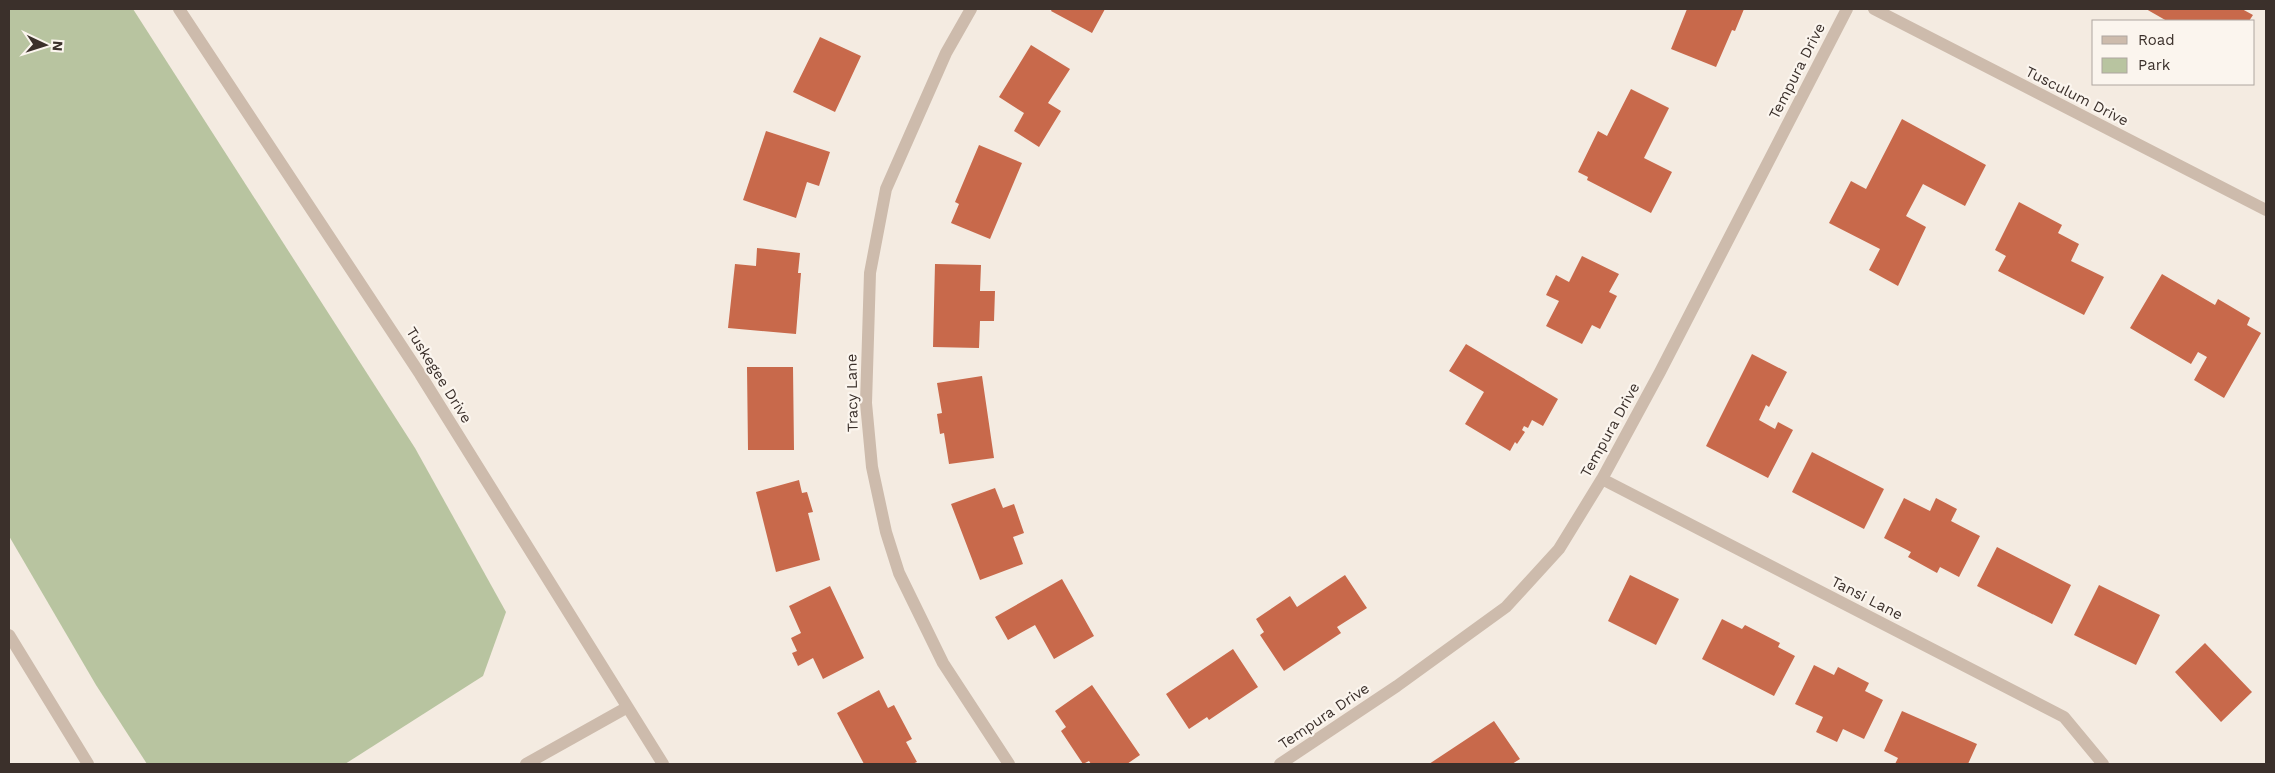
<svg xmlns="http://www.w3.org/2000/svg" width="2275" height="773" font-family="'Work Sans',sans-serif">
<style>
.green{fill:#b8c4a0}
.building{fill:#c8694b}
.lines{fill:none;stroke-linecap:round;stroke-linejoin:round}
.minor{stroke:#cdbbac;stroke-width:12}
.labels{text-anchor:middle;stroke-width:4.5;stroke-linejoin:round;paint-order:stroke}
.street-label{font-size:15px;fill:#3b302b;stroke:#fbf5ee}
</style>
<rect width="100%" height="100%" fill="#f4ebe1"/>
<path class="green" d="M9,9H133L415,448L506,612L483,676L345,764H147L96,685L9,536Z"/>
<path class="building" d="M1052,9H1105L1092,33L1051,11Z
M1687,9H1744L1735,31L1732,30L1716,67L1671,49Z
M2146,9H2242L2253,15L2249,21H2167Z
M820,37L861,56L835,112L793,92Z
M1031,45L1070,69L1048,103L1061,111L1039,147L1014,131L1024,113L999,97Z
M1631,89L1669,108L1644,158L1672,172L1651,213L1587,180L1588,177L1578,172L1598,131L1607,136Z
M1902,119L1986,165L1965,206L1923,184L1906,216L1926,227L1898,286L1869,270L1880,249L1829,223L1851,181L1866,189Z
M766,131L830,152L819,186L807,182L796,218L743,200Z
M979,145L1022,163L990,239L951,223L959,204L955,202Z
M2019,202L2062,225L2058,233L2079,244L2071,261L2104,277L2084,315L1998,271L2006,256L1995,250Z
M757,248L800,253L798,273H801L796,334L728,328L735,264L756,266Z
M1582,256L1619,274L1609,292L1617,296L1600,329L1592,325L1582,344L1546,326L1559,301L1546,295L1556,275L1569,282Z
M935,264L981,265L980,291H995L994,321H980L979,348L933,347Z
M2162,274L2215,305L2218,299L2250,318L2247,325L2261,333L2224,398L2194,380L2207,357L2198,352L2191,364L2130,328Z
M1466,344L1558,399L1543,426L1532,420L1528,428L1524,426L1522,430L1525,432L1517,444L1515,442L1510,451L1465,424L1484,392L1449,371Z
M1752,354L1787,372L1769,407L1766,405L1759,420L1775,429L1778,422L1793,430L1768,478L1706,446Z
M747,367H793L794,450H748Z
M982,376L994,458L949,464L944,433L940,434L937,414L942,413L937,383Z
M1812,452L1884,489L1864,529L1792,492Z
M799,480L802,493L807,492L813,512L808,513L820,560L776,572L756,492Z
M995,488L1003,508L1014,504L1024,533L1013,537L1023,564L980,580L951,504Z
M1904,498L1930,511L1936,498L1957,509L1951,521L1980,536L1959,577L1940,567L1937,573L1908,557L1911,552L1884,538Z
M1997,547L2071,585L2052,624L1977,586Z
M1345,575L1367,608L1337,627L1341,633L1284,671L1260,635L1264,632L1256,619L1290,596L1297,607Z
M1630,575L1679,599L1656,645L1608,621Z
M1062,579L1094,636L1054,659L1035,625L1008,640L995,617Z
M2099,585L2160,615L2136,665L2074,635Z
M830,586L864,658L823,679L813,658L798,666L792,653L797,651L791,638L801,633L789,606Z
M1722,619L1742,629L1745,625L1780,643L1778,647L1795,656L1774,696L1702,659Z
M2205,643L2252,692L2221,722L2175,672Z
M1233,649L1258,687L1209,720L1207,717L1189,729L1166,694Z
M1814,665L1834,675L1838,667L1869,683L1865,691L1883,700L1864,739L1843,729L1837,742L1816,732L1823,717L1795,704Z
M1092,685L1140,755L1127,764H1091L1089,761L1083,764L1061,731L1066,727L1055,711Z
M879,690L888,708L894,705L912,739L906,742L917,762L912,764H864L837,713Z
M1902,711L1977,744L1968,764H1895L1898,758L1884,751Z
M1494,721L1520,759L1512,764H1429Z"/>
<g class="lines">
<path class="minor" d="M179,9L420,374L663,764
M971,9L946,53L886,189L870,273L866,403L872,467L886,532L899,573L943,663L1009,764
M1874,9L2266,210
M1602,479L2064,717L2103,764
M9,635L88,764
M526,764L626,708
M1280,764L1397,686L1506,607L1559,549L1602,479L1660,372L1847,9"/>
</g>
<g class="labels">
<g class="street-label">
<text transform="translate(1797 71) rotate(-63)" y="5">Tempura Drive</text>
<text transform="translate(2077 96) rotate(27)" y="5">Tusculum Drive</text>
<text transform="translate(439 375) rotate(58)" y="5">Tuskegee Drive</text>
<text transform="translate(852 393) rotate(-91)" y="5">Tracy Lane</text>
<text transform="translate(1610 430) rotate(-61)" y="5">Tempura Drive</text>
<text transform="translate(1867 598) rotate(27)" y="5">Tansi Lane</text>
<text transform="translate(1324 716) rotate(-34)" y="5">Tempura Drive</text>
</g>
</g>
<rect width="2275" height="773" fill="none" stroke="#3b302b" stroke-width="20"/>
<rect x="2092" y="20" width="162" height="65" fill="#fbf5ee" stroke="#aea6a0"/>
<rect x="2102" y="36" width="25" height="8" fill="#cdbbac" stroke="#aea6a0"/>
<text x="2138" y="45" font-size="15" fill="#3b302b">Road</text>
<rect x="2102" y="58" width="25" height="15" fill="#b8c4a0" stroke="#aea6a0"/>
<text x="2138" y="70" font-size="15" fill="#3b302b">Park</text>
<g transform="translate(45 45) rotate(94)" stroke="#fbf5ee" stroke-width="4" paint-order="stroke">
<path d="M0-4L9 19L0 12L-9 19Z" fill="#3b302b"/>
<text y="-8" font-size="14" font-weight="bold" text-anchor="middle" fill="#3b302b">N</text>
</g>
</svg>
